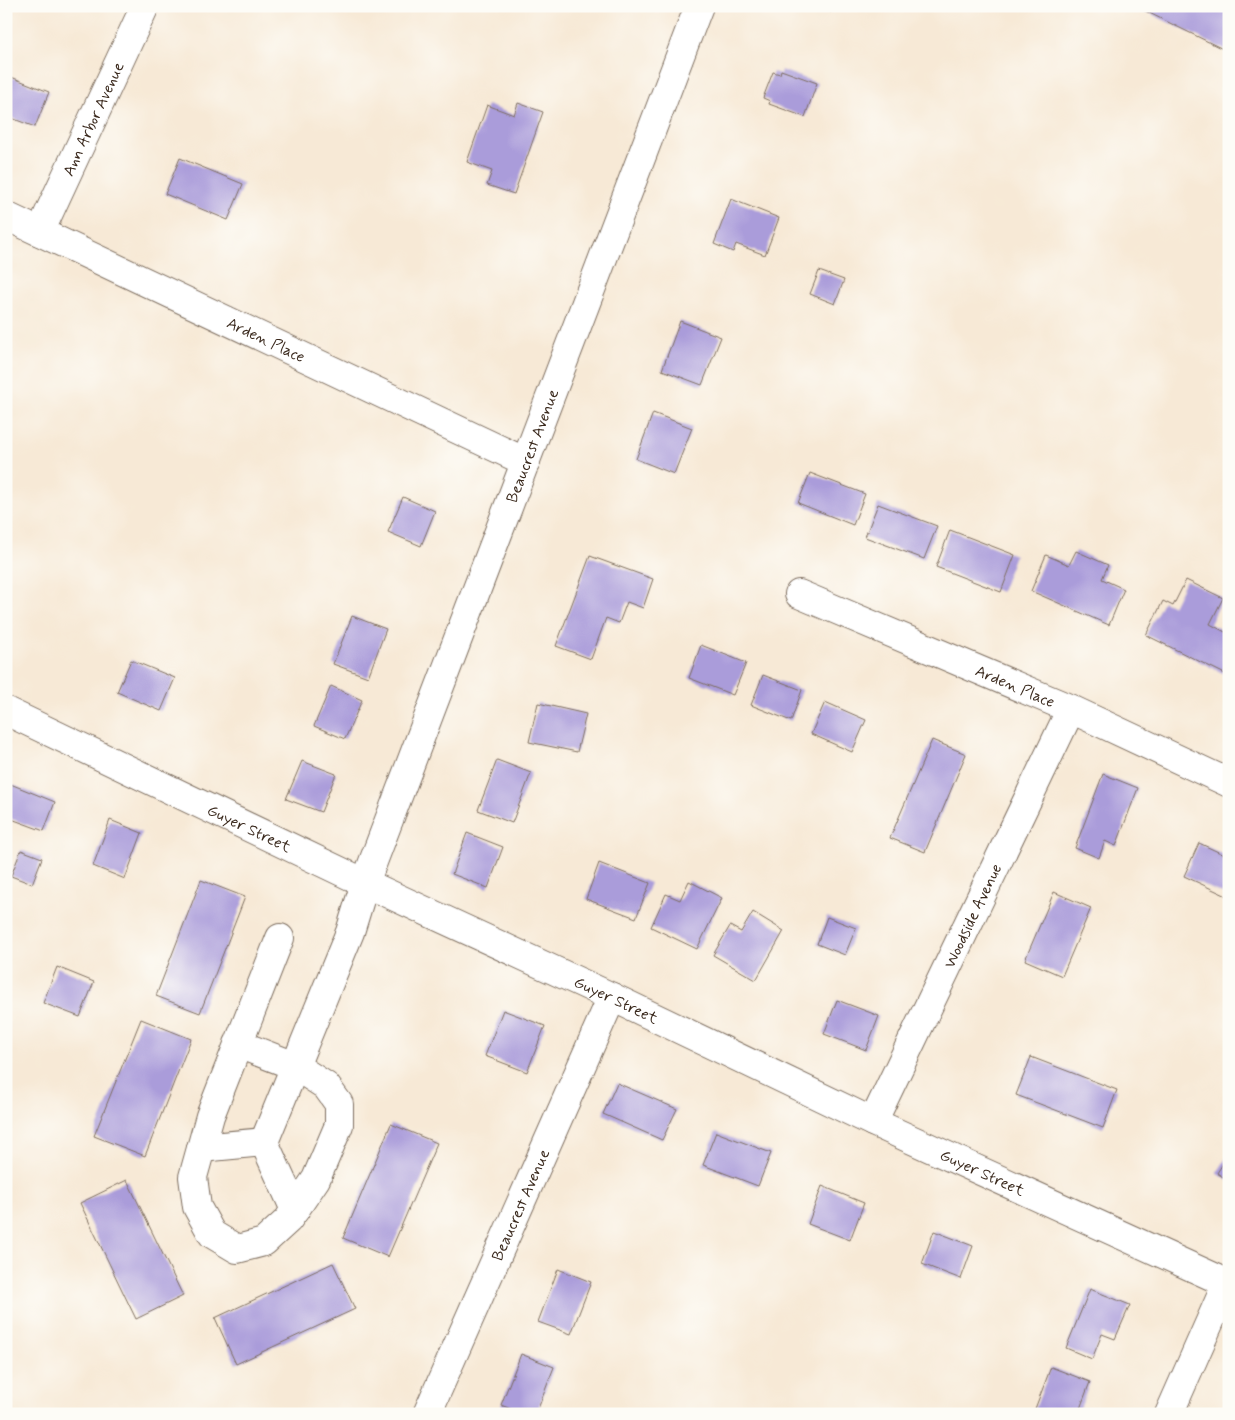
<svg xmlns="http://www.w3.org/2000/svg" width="1235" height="1420" font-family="Mynerve,sans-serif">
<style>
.building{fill:#aa9cda}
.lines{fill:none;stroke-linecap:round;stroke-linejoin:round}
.minor-casing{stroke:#7d6d5e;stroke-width:30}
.minor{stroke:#fff;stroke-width:28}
.labels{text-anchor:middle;stroke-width:4;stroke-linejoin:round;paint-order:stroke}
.street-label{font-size:16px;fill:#3b2a1e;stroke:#fdfcf7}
</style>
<rect width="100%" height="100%" fill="#fdfcf7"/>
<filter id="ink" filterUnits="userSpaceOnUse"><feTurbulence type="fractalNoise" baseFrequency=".02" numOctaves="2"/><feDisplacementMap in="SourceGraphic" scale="10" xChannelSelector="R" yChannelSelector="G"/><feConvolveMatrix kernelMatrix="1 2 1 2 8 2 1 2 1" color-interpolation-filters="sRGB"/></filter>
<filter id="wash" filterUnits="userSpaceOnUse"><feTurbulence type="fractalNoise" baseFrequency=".0096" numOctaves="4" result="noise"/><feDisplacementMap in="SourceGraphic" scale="20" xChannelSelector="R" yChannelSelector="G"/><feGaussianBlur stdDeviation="1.12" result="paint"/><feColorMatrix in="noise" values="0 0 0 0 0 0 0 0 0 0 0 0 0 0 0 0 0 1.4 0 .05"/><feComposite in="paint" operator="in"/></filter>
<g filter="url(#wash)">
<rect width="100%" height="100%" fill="#f7e9d6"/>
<g id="blocks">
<path class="building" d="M816,6H833L831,12Z
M1135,6H1219L1229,11V52Z
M781,70L817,83L805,117L769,104L770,101L763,98L773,72L780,74Z
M6,75L49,92L35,127L6,116Z
M518,103L543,112L514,194L487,185L492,171L467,162L487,105L514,115Z
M180,158L243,184L228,220L165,194Z
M731,199L779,218L765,255L736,244L733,252L714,244Z
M819,271L844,280L835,304L810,294Z
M680,321L721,337L702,385L662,370Z
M653,413L692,428L674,474L636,459Z
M810,473L865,494L853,525L798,503Z
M403,497L435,511L421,546L388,532Z
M878,504L937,526L924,559L865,537Z
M950,530L1015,555L1001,592L936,567Z
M1076,551L1108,565L1102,579L1124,589L1109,625L1031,591L1046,555L1069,565Z
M590,556L653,579L643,608L627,602L619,623L606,618L591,659L556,646Z
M1186,580L1223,598L1210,624L1229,634V676L1146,635L1163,601L1173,606Z
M352,616L386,629L368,677L333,664Z
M701,645L746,663L733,695L689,678Z
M131,660L175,678L161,711L117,692Z
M763,675L802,690L791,721L751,705Z
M331,686L362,700L345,739L314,726Z
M825,702L866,720L852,752L811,734Z
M538,703L586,714L577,752L529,742Z
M932,740L966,754L925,852L890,838Z
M497,760L531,773L512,823L478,810Z
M302,761L336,774L321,812L286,799Z
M1103,774L1138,788L1116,846L1105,841L1099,858L1075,848Z
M8,783L55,802L44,831L6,817V788Z
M110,820L142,833L125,879L93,866Z
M467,833L503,847L488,888L452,874Z
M1199,843L1229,857V897L1184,876Z
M21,850L42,858L32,884L11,876Z
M599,863L650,883L636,918L586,899Z
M201,880L245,897L200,1013L156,996Z
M689,881L722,898L697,949L651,927L666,894L680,900Z
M1054,892L1091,908L1062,976L1025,960Z
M753,912L784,931L756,980L713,955L730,926L741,932Z
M827,917L856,928L845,955L817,944Z
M57,967L94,982L80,1017L43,1003Z
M837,1000L879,1016L866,1050L824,1034Z
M503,1010L545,1026L527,1072L485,1056Z
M141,1019L191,1039L145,1156L94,1136Z
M1031,1057L1117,1090L1103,1128L1016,1095Z
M617,1083L677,1109L662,1140L603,1114Z
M391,1124L437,1143L388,1257L343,1238Z
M716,1132L771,1153L758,1186L703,1165Z
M1229,1154V1181L1217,1173Z
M127,1180L183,1296L136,1319L80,1203Z
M822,1186L864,1203L850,1240L808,1224Z
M934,1231L973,1246L961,1279L922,1264Z
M333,1263L355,1309L236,1364L215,1318Z
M558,1269L591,1282L571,1334L538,1322Z
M1090,1289L1130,1305L1115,1339L1102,1334L1092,1359L1066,1348Z
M521,1354L554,1367L536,1414H523L501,1405Z
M1051,1367L1090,1382L1078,1414H1033Z"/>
</g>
</g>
<g filter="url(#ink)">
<use href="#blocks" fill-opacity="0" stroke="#7d6d5e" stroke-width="1"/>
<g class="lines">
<g class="minor-casing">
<g id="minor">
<path id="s1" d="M6,216L526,462"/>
<path id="s2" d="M40,232L145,6"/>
<path id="s3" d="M799,594L1071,709L1229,783"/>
<path id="s4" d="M6,711L365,883L612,997L873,1122L1229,1284"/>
<path d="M238,1044L295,1066L326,1086L339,1104V1125L316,1179L288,1220L264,1242L237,1249L212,1234L197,1207L193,1177L210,1116L280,938"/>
<path id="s5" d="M873,1122L1071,709"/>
<path d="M201,1148L264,1142"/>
<path id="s6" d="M295,1210L264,1142L350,932L365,883L699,6"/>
<path id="s7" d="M427,1414L612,997"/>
<path d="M1169,1414L1227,1283"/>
</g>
</g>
<use href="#minor" class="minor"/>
</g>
</g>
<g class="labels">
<g class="street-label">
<text dy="6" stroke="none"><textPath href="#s2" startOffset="125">Ann Arbor Avenue</textPath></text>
<text dy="6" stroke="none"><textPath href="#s1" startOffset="288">Arden Place</textPath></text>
<text dy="6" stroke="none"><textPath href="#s6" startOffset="821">Beaucrest Avenue</textPath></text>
<text dy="6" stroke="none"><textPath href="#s3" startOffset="235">Arden Place</textPath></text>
<text dy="6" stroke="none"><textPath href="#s4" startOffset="270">Guyer Street</textPath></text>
<text dy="6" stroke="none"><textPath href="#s5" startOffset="229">Woodside Avenue</textPath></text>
<text dy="6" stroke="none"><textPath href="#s4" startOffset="675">Guyer Street</textPath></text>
<text dy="6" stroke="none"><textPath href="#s4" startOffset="1080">Guyer Street</textPath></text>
<text dy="6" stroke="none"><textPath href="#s7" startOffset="229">Beaucrest Avenue</textPath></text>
</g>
</g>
<rect width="1235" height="1420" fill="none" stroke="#fdfcf7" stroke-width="25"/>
</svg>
